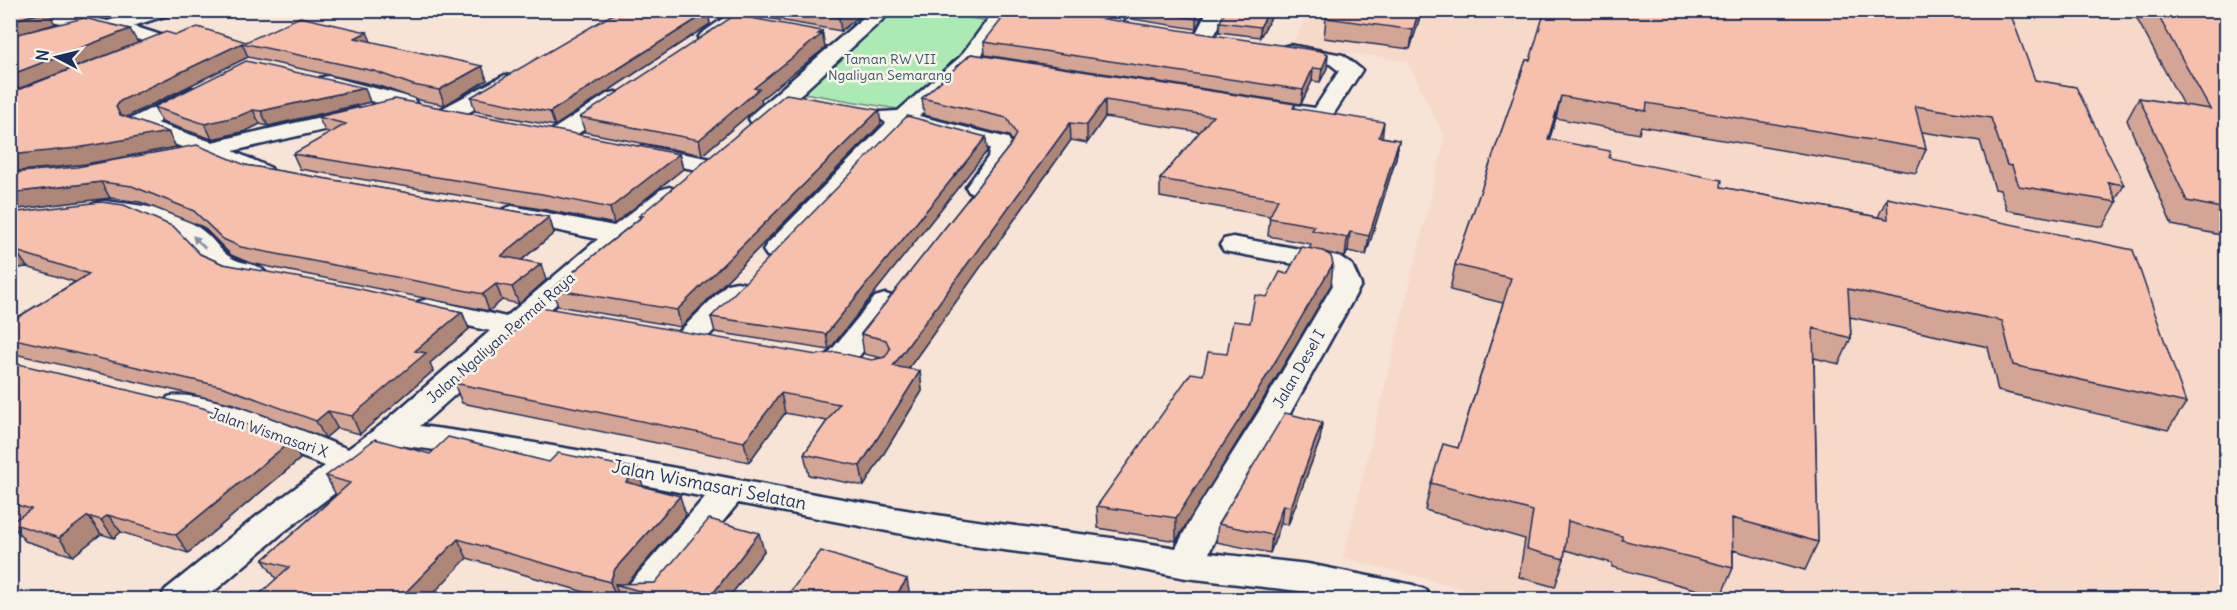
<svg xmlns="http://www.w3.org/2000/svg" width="2237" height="610" font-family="Delius,sans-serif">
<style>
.built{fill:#f7d9c9}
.green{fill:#abebb3;stroke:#638d88;stroke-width:1.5}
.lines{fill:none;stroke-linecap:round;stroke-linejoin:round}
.street-casing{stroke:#1b2f5e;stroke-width:5}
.street{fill:#f7f3e8;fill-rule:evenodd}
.wall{fill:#d4a594;stroke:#1b2f5e;stroke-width:1.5}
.shaded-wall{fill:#ad8678;stroke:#1b2f5e;stroke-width:1.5}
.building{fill:#f7c0ac;stroke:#1b2f5e;stroke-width:1.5}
.oneway{fill:#8991a3}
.labels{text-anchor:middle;stroke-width:5;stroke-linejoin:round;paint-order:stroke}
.far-park-label{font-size:14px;fill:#38556f;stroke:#f7f3e8}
.street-label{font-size:15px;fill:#1b2f5e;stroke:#f7f3e8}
.near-street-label{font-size:18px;fill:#1b2f5e;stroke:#f7f3e8}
</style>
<rect width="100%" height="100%" fill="#f7e4d6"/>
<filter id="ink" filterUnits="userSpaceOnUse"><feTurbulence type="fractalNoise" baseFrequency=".0167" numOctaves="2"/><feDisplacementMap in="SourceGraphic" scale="12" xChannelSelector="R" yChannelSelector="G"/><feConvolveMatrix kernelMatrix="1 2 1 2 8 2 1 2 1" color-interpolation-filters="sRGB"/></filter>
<g filter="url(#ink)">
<path class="built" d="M1310,10L2226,11V599L1510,600L1343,558L1445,138L1407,61L1292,45Z"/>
<path class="green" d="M896,11H924L996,22L903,110L798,92Z"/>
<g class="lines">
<g class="street-casing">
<path id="street" d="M16,10H57L108,21L142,10H173L171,14L133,26L170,38L173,42L170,46L163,48L134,38L18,14Z
M735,10H758L715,42H701L698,38L701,34Z
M872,10H893L768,124H752L749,119L752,114Z
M995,10H1015L974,65L919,116L1008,138L1015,150C1008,169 991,198 969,192L966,187L988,157L990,148L908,127L785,256L776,258L767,256L763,250L767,244L886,123L878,117L881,112L898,111L960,57Z
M1110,10H1130C1122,22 1117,33 1102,29L1099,25Z
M1208,10H1228L1210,43H1196L1193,39Z
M1290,45L1343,55L1362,70L1329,121C1314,125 1294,120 1279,116L1276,111L1279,106L1287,104L1315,108L1339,71L1330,64L1283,55L1280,51L1283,47Z
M505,75L513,77L516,82L513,87L457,119H441L438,114L441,109Z
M328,76L413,98L416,103L413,108L405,110L320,88L317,83L320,78Z
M192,88L200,90L203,95L200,100L157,123L212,142L359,108L367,110L370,115L367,120L233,151L271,168L274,173L271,178C241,186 229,160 208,157C203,156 199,157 194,156L191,150L130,129L127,124L130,119Z
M615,92L623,94L626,99L623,104L565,142H549L545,137L549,132L607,94Z
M644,146L717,160L720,165L717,170L708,172L636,158L632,153L636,148Z
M669,187L678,190L682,195L678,200L611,255L420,426C600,449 777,491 956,518C1029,529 1103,535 1176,548L1192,517L1258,413L1333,285L1330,275L1321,269L1224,251L1220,245L1224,239L1233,237L1339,256L1352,265L1361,285L1288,417L1220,529L1209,553L1308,564L1413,585L1426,590L1431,600H1342L1308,592L1186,578L1112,564L956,544L738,503L659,600H619L624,590L705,497L525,462L398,445L281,534L204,600H160L165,590L257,516L325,466L214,423L168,411L163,404L168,397C204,387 309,434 348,449L381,425L490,331L418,314L414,308L418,302L428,299L506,317L598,239L503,219L499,214L503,209L512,206L614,226L660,190Z
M102,201C136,204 176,208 203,231C213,238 220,251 230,257C242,265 258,262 267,274L263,280L253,282L210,269L184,241L155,225L137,219L93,214L89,209L93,204Z
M737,282L747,284L751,290L747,296L698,347L688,349L678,347L673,340L678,333L727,284Z
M885,294L895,297L899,303L851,367L840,370L829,367L825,360L829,353L875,297Z"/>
</g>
<use href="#street" class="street"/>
</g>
<path class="wall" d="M70,10H133L108,19Z
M755,10H867L841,31L756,16Z
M1074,10H1205L1196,29Z
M1275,10L1260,37L1219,32L1220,22Z
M1330,10H1422L1410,49L1324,38L1326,18Z
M2107,10H2226V236L2172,225L2127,120L2139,98L2183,105L2136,17L2109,14Z
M708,12L710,24L555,126L475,111L471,97Z
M822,31L825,48L761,99L762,103L702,155L585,132L580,117Z
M176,35L246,42H371L487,80L445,105L419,100L379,86L248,57L128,116L127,118L168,132L176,147L86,164L10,172V93Z
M984,42L1327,68L1320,82L1312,81L1301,104L985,55Z
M971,54L1295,104V108L1382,137L1399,140L1396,158L1366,255L1348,251L1345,257L1324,252L1331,285L1257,410L1176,541L1098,528L1097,506L1203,375L1227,354L1250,323L1267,297L1310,249L1311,244L1268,236L1270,216L1160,197V179L1200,132L1105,117L1087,143L1071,140L908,369L920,371L922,391L864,486L809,475L804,454L827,421L785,413L749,462L462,403L454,383L505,340L817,355L872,360L882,358L864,354L861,334L1009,147L1012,141L1009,136L924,115L922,98Z
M1526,60L2035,80L2124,185L2116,199L2117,202L2103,227L2007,210L2000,190L1995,189L1980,141L1922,132L1926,149L1916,173L1641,126L1639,134L1556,118L1549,140L1609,158L1721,187L1878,217L1887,198L2186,403L2168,430L1998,391L1988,347L1850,317L1851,338L1839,364L1814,358L1818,542L1805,570L1733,550V568L1721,596L1612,567V563L1565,550L1564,559L1555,587L1519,577L1525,539L1425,510L1431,483L1458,448L1503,303L1450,290L1455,265Z
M370,102L268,126L260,124L246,131L212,139L162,122L154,107Z
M318,117L679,154L683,169L614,224L547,210L300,169L293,154L331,133L325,131Z
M881,124L681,327L558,306L552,289L640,218L639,216Z
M987,151L829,350L715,332L711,317Z
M245,165L549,217L554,233L522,260L546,280L519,304L502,300L489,311L250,263L231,255L203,227L140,202L110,198L10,210V173Z
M10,213L200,254L223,264L462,312L469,329L430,363L433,371L360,434L337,428L325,438L234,404L10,353V322L75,282L27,267L10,269Z
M10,362L300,459L188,553L121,532L114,538L101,534L73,556L25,541L11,523L17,519L10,517Z
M1322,422L1320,440L1288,525L1281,523L1270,553L1216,542L1218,524Z
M430,454L643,486L686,515L626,584L655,583L764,551L727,600H620L619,596L618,600H612L467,558L276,579L263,560L336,495L326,476Z"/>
<path class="shaded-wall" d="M104,10H133L108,19Z
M850,10H867L841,31L839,18Z
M1200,10H1205L1196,29V19Z
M1270,10H1275L1260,37V27Z
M1419,10H1422L1410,49L1413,30Z
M48,11L55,24L10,37V21Z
M708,12L710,24L555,126L550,112Z
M130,29L138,43L10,92V75Z
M822,31L825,48L761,99L762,103L702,155L699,140L754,88Z
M367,32L373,46L355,38Z
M242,43L248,57L128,116L124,122L116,107L120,101Z
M1328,54L1327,68L1320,82L1322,69Z
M482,66L487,80L445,105L439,90Z
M1313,68L1312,81L1301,104L1303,90Z
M365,88L370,102L268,126L261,111Z
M1561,96L1556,118L1542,163L1548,139Z
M1105,100V117L1087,143V125Z
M253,110L260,124L246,131L212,139L205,124Z
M879,110L881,124L681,327L677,310Z
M1384,122L1382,140L1379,137Z
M1070,123L1071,140L896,386L893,366Z
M168,132L176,147L86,164L10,172V155Z
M986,137L987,151L829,350L826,334Z
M1399,140L1396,158L1366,255L1369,236Z
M679,154L683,169L614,224L610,208Z
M101,182L110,198L10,210V193Z
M549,217L554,233L507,272L501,256Z
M1350,232L1348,251L1345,257L1347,238Z
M10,251H16L27,267L10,269Z
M541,264L546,280L519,304L512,287Z
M1333,264L1331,285L1257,410L1176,541V518Z
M496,284L502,300L489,311L483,294Z
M462,312L469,329L430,363L433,371L360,434L352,416L415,351Z
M920,371L922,391L864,486L860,466Z
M781,393L785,413L749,462L744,442Z
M328,411L337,428L325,438L316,421Z
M1322,422L1320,440L1288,525L1291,507Z
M291,441L300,459L188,553L176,535Z
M638,469L644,489L626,482Z
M680,496L686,515L624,587L615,584L619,596L618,600H617L610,582L615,569Z
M1283,505L1281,523L1270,553L1272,535Z
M108,515L121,532L114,538L101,520Z
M88,516L101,534L73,556L59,538Z
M759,533L764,551L727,600H708Z
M458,539L467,558L427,600H398Z
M907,579L910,597L908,600H893Z"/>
<path class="building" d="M10,10H47L48,11L10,21Z
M620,10H702L708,12L550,112L471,97Z
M794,10H850L839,18Z
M1009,10H1044L1321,51L1328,54L1322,69L1313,68L1303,90L984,42Z
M1141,10H1200L1196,19Z
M1226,10H1270L1260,27L1220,22Z
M1330,10H1419L1413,30L1326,18Z
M1545,10H2009L2035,80L2076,87L2124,185L2108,182L2117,202L2019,186L2012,166L2007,165L1991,118L1915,106L1926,149L1647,103L1646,111L1561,96L1548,139L1610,151L1609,158L1722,180L1721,187L1888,219L1887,198L2133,250L2186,403L2013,365L2002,321L1848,289L1851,338L1813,328L1818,542L1732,518L1733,568L1622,540V536L1568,521L1564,559L1527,549L1533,511L1431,483L1443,444L1458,448L1511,278L1455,265L1526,60H1530Z
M2155,10H2226V209L2187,201L2139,98L2210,109Z
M735,15L822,31L818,34H822L754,88L759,89L699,140L580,117Z
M300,17L367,32L355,38L482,66L439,90L413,85L374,71L242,43L120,101L116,107L120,115L168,132L77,148L10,155V93L166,32L176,35L198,27L246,42Z
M84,18L130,29L10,75V36Z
M971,54L1295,104L1293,108L1384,122L1379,137L1399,140L1369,236L1350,232L1347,238L1312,230L1315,226L1269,218L1278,199L1160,179L1213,116L1105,100L1087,125L1070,123L893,366L920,371L860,466L804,454L839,404L781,393L744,442L454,383L501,339L505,340L541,307L817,355L836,352L872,360L885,357L890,349L886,340L861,334L1009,147L1016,134L1007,118L922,98Z
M246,61L365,88L261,111L253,110L239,116L205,124L154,107Z
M786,94L879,110L677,310L552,289L643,216H639Z
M395,99L679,154L610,208L542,194L293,154L346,124L318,117Z
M907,116L986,137L826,334L711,317Z
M197,145L245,165L549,217L501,256L541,264L512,287L496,284L483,294L241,247L223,239L194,211L132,186L101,182L10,193V173L77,167Z
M101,202L124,205L174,227L200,254L223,264L351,287L462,312L415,351L426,353L352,416L328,411L316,421L224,387L10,338V322L89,274L16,251H10V213Z
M1302,247L1323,251L1331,256L1333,264L1259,389L1176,518L1097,506L1191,373L1203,375L1208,352L1227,354L1233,321L1250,323L1255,295L1267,297L1280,272L1287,274Z
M10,362L203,408L291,441L176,535L108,515L101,520L88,516L59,538L11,523L31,509L10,503Z
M1285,413L1322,422L1291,507L1283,505L1272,535L1218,524Z
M448,437L549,462L558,453L638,469L626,482L680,496L615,569L610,582L458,539L398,600H253L289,567L263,560L350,483L326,476L375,439L430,454Z
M709,519L759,533L708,600H637L643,592L615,584L655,583Z
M821,551L907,579L893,600H784Z"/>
<defs><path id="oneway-solid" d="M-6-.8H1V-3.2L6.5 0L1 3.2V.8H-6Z" transform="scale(1.5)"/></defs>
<use class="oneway" href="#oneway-solid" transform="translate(199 242) rotate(-136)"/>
</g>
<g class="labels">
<g class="far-park-label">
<text x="890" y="64">Taman RW VII<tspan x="890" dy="16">Ngaliyan Semarang</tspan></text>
</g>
<g class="street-label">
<text transform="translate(501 338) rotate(-41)" y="5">Jalan Ngaliyan Permai Raya</text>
<text transform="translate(1299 369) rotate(-60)" y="5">Jalan Desel I</text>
<text transform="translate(269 433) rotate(19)" y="5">Jalan Wismasari X</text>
</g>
<g class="near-street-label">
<text transform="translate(709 485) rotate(11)" y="6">Jalan Wismasari Selatan</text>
</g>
</g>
<rect width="2237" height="610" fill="none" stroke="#f7f3e8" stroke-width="36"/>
<rect x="18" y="18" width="2201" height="574" fill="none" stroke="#1b2f5e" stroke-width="2" filter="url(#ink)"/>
<g transform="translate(57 57) rotate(277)" stroke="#f7f3e8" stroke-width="4.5" paint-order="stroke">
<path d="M0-4.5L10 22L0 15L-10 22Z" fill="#1b2f5e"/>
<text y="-9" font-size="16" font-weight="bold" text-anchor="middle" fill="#1b2f5e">N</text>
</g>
</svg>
